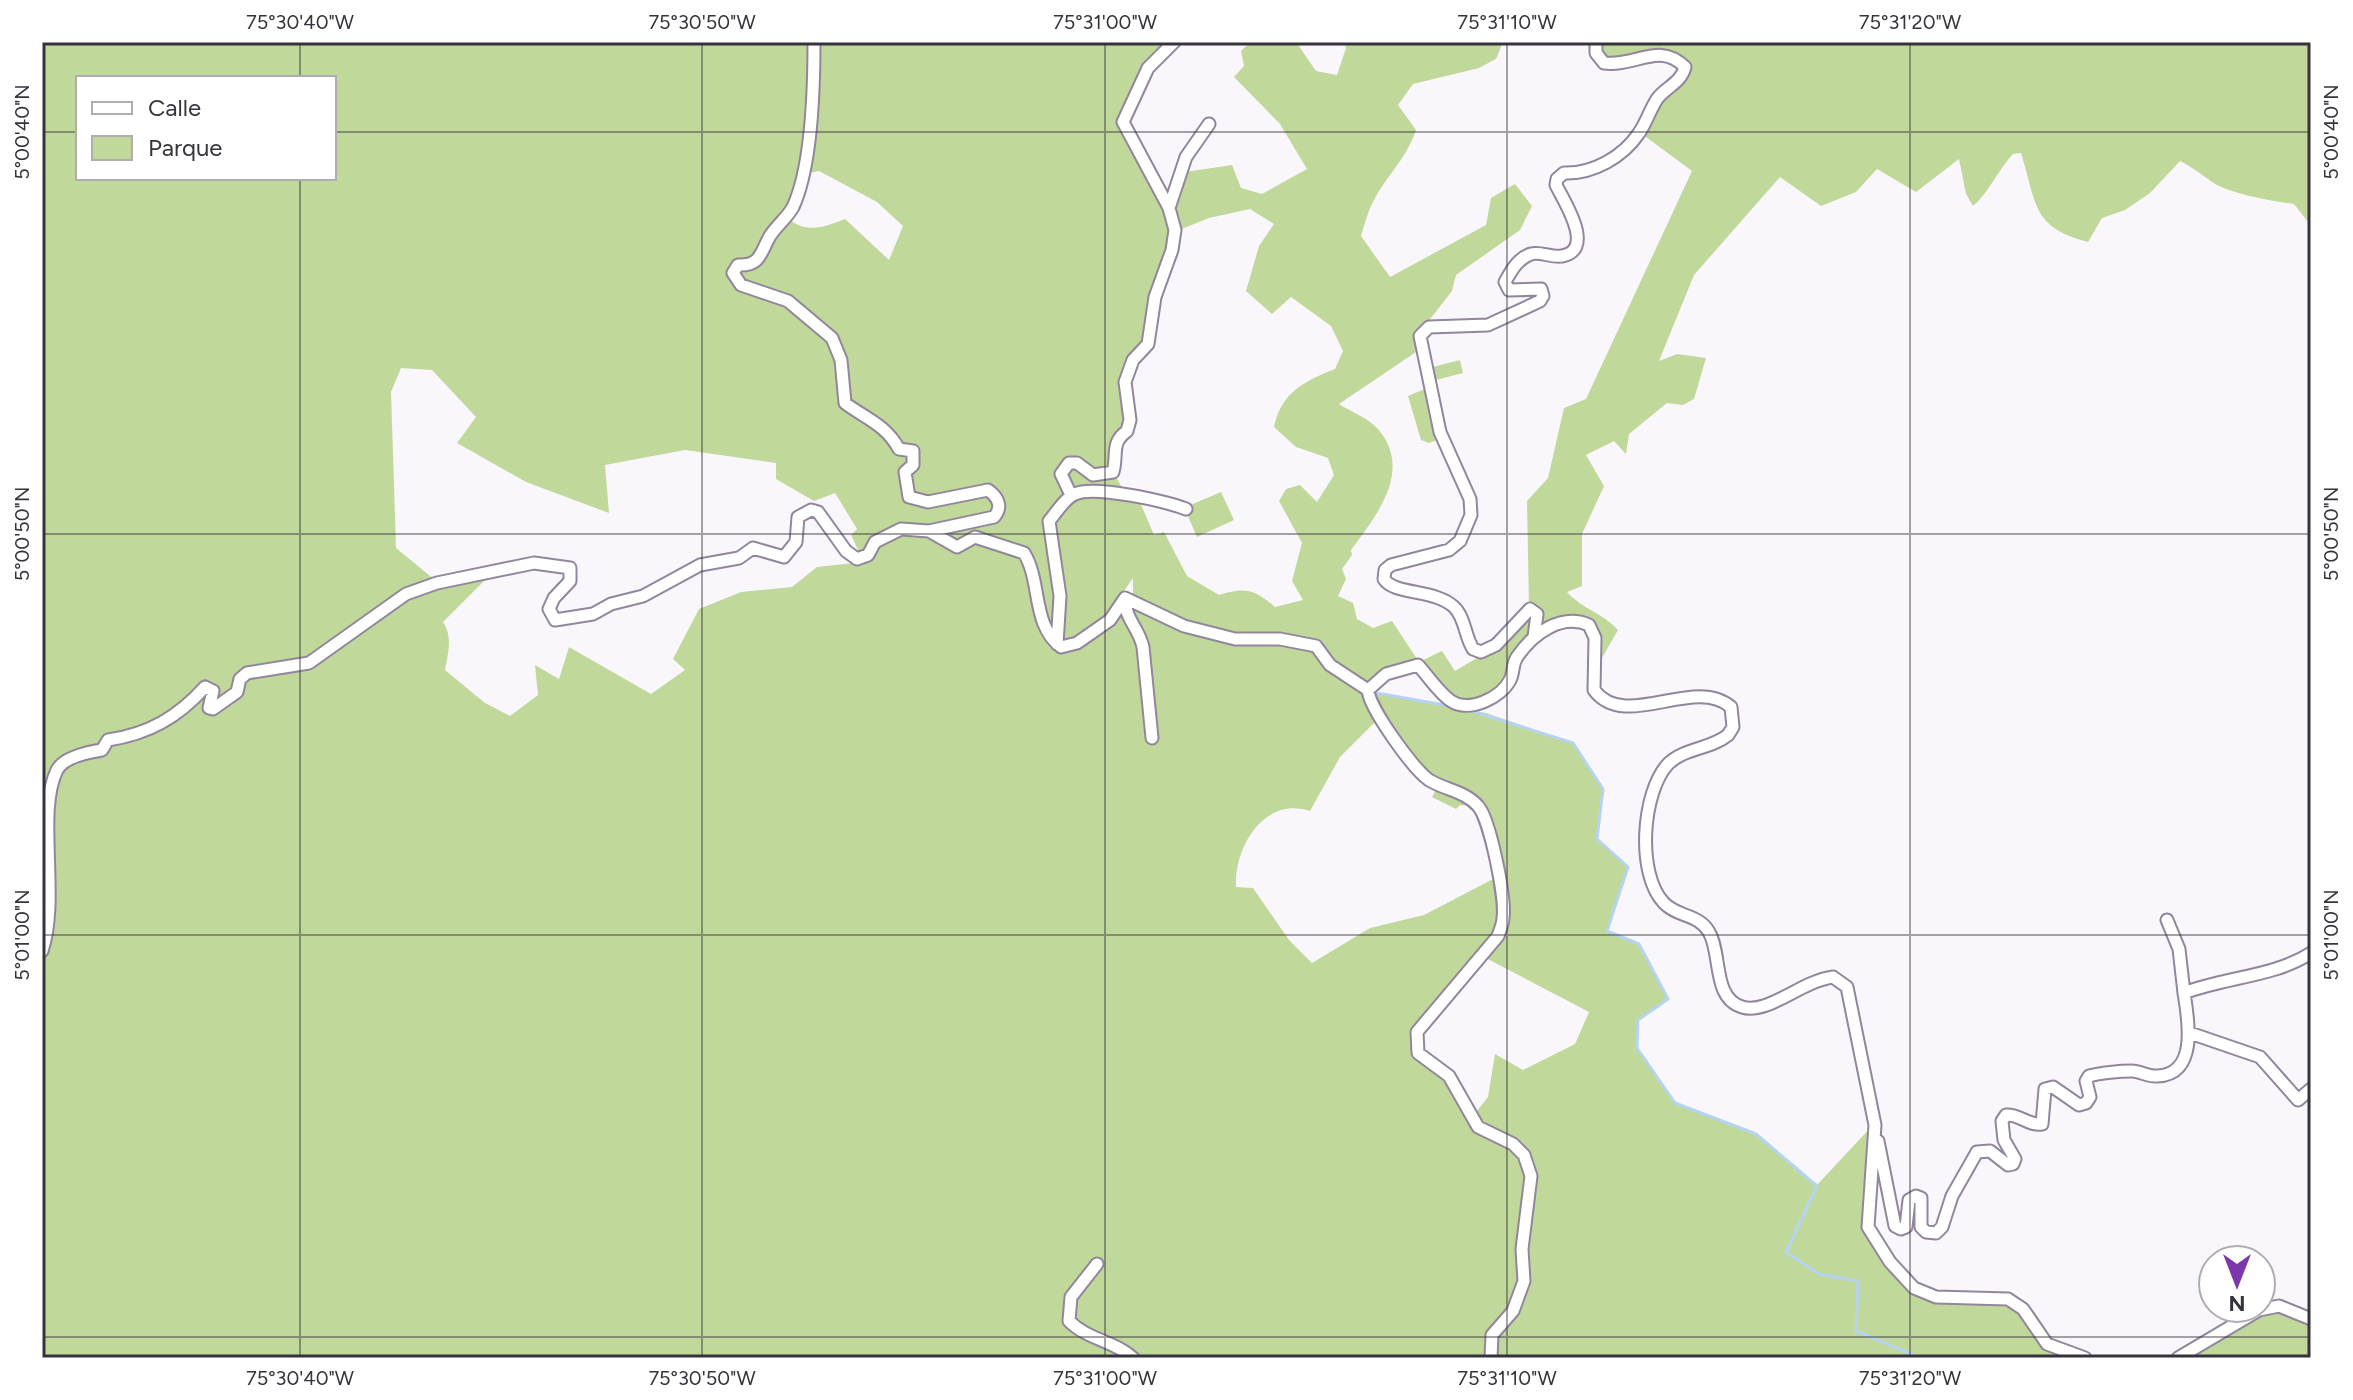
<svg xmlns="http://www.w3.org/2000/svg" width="2353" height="1400" font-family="Figtree,sans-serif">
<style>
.green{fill:#c0d89a;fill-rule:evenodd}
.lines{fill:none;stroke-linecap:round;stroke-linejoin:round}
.stream{stroke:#b5d4f1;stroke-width:3}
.minor-casing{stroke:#91869c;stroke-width:15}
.minor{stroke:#fff;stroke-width:11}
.ticks{fill:none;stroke:#37333c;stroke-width:2;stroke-opacity:0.45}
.neatline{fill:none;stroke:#37333c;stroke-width:3}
.ticks-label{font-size:20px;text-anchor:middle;fill:#37333c}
</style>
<rect width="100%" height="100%" fill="#f9f7fc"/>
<path class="green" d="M42,42H811L810,111L791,204L758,257L730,272C761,290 831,323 838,361C841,375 837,389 842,404L911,454L907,499L981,494L992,497L994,512L930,528L900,526L861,556L851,535L857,529L835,493L814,501L776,479V463L685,450L605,465L609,513L526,482L457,443L476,417L432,370L401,368L391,392L396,548L435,580L308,661L248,669L237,686L212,706V685L182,709L54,768L42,940ZM78,78H334V178H78Z
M817,42H1170L1119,122L1166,209L1172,230L1146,342L1130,359L1127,420L1110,470L1102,473L1068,460L1060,465L1057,473L1067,494L1046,520L1057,597L1054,635C1036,612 1043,578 1026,550L1000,541L957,544L937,532L995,520L996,492L928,499L911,495L908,449L848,401L844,359L789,299L738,278L740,268C765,269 775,238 789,219C806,234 825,227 845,219L889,260L903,226L877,202L819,171L805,174Z
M1250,42H1296L1316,71L1337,75L1346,48L1344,42H1503L1496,59L1479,68L1413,84L1398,105L1416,130C1405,162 1385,176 1371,206C1367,215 1364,226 1361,236L1390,277L1486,225L1491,198L1515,184L1532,206L1520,230L1456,275L1452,291L1427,323L1419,350L1339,404C1351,412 1367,417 1377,428C1414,469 1377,515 1351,550L1352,555L1342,569L1346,579L1338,596L1353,603L1357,619L1373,628L1392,621L1419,662L1442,651L1455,671L1482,655L1531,612C1531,620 1533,630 1530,638C1521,663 1487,718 1454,699C1441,692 1429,672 1418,662L1384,672L1368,686L1332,662L1318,643L1236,636L1185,623L1133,595V578C1113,606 1098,635 1062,643L1053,522L1073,497L1085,494L1140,502L1154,535L1164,532L1187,576L1219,595C1245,587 1254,589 1275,607L1303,600L1292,581L1302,543L1279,501L1286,489L1300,485L1317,502L1334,475L1328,458L1296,447L1274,427C1281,393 1304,381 1335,369L1343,351L1331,326L1291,297L1272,314L1246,291L1259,246L1274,224L1250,209L1209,218L1179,230L1173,207L1185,172L1232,165L1241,188L1262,194L1307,169L1280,124L1234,77L1244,66L1241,51Z
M1600,42H2311V226L2294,204C2272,201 2230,194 2212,182C2201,174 2192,167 2180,161L2150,193L2125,210L2102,218L2088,242C2031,227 2037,204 2021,153L2013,154C1998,170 1988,194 1973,206L1966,194L1959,159L1916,192L1877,169L1856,192L1821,206L1780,177L1694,275L1659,361L1677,354L1706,358L1694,399L1683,405L1667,403L1629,434L1626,454L1614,441L1586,455L1604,486L1582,534V586L1567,592C1582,609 1603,613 1618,630L1599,663L1592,623L1538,631L1539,609L1529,606L1527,501L1548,478L1564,408L1586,399L1692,171L1642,134L1661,100L1685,78L1677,55L1658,49L1606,60L1599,52Z
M1460,360L1463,373L1432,381L1429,368Z
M1427,388L1440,439L1429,443L1421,440L1408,396Z
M1076,466C1090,477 1097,482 1115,475L1125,493L1073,491L1065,469Z
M1221,492L1234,520L1197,537L1186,512L1188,506Z
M901,532L928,534L956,550L975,541L1022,555C1040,585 1028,628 1060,650C1088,644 1106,628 1122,605C1121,620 1135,632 1140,647L1148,732L1154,730L1146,647L1142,632L1129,613L1128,601L1182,628L1235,642H1280L1314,648L1327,667L1365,692L1368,705L1377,720L1340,757L1310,811C1264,796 1234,847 1236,887L1253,888L1289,940L1312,963L1370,928L1424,915L1495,878L1500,918L1495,934L1414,1030L1415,1055L1446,1079L1476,1130L1511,1147L1521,1157L1528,1177L1519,1248L1521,1281L1510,1309L1489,1333L1487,1358H1138C1119,1340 1092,1338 1072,1319L1073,1298L1103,1262L1098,1258C1069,1294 1041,1320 1100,1345C1110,1349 1120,1350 1129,1358H42V961C52,932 54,900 54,869C55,843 45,786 64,767L84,756L104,752L110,742C150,737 180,720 207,690L206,708L214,712L239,694L249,676L310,667L408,597L490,575L443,622C453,637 448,653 445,670L485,703L510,716L538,695L535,665L559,679L569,647L651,694L685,670L673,659L699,609L741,592L792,587L817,567L863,562L878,544Z
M1371,692L1486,713L1573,743L1603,789L1597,839L1628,867L1607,931L1639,944L1668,999L1638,1020L1637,1048L1675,1103L1756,1134L1817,1185L1872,1126L1864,1227L1911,1291L2007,1302L2021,1311L2045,1346L2079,1358H1494L1495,1336L1523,1296L1527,1154L1480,1125L1473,1116L1488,1097L1495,1054L1523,1070L1575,1044L1589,1012L1484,957L1506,919L1483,806L1429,776L1390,728Z
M1437,788L1473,806L1460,805L1456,809L1432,797Z
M2279,1309L2311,1322V1358H2185L2261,1313Z"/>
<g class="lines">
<path class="stream" d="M1371,692L1450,706
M1469,710L1573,743L1603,789L1597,839L1628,867L1607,931L1639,944L1668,999L1638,1020L1637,1048L1675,1103L1756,1134L1817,1186L1786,1252L1819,1274L1858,1281L1856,1331L1921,1358"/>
<g class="minor-casing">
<path id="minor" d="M814,42C814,87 812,166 793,207C787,218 777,225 770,236C760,253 761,266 738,265L733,273L741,285L788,301L832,338L841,360L845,403C866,419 885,424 899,449L913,451V465L905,472L909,497L928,502L988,490C998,497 1003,507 994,517L929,531
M1169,208L1186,157L1209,124
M1071,495L1061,474L1069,463H1077L1093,475L1113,472C1118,455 1110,443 1127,431L1130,420L1125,382L1133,360L1148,344L1155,297L1172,250L1175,230L1169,208L1123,122L1148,68L1174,42
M1125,598C1124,618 1139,628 1143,647L1152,738
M1534,637L1537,614L1530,609L1496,645L1481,652L1473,649C1465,637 1465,617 1454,607C1435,589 1394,595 1384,579L1385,570L1391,565L1449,550L1460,541L1471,515L1470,499L1440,432L1420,336L1429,327L1488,325L1540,301L1543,296L1541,289L1509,290L1505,282C1511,271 1518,258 1531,254C1540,251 1552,258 1562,256C1596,250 1564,201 1556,185L1557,179L1564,173C1593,174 1623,157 1639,133C1646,123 1650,110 1657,99C1666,87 1681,83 1685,67C1659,41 1636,67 1604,63L1596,53V42
M1057,644L1060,596L1049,521C1056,513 1065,498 1075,494C1094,485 1165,501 1186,509
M2167,920L2179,949L2184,993
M42,951C60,898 36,812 57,770C64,757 89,752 102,750L108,740C149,734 178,717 205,687L213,691L209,708L213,709L237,692L240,679L247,673L309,663L406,594L437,583L534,563L570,568V581L554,598L549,609L555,620L593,614L611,604L643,596L700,565L739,558L753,548L784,557L796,542L798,517L811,510L818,512L846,551L857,559L868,555L875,542L901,529L929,531L957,547L975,537L1024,553C1042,582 1031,624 1061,647L1077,643L1110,620L1125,598L1184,626L1235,639H1280L1316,646L1330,665L1368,690
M2190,1033L2260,1057L2298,1100L2311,1089
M1878,1141L1895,1226L1901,1229L1906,1227L1909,1200L1916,1196L1921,1198V1227L1926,1232L1936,1233L1942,1227L1952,1196L1977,1152L1990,1151L2008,1165L2013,1164L2015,1159L2004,1140L2002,1121L2006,1115C2020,1114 2028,1126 2042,1124L2045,1089L2053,1087L2079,1105L2086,1103L2090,1097L2086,1081L2089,1076C2100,1073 2120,1071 2132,1071C2140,1071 2148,1077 2157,1076C2199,1075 2188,1018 2184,993C2225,977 2274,977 2311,953
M1097,1264L1071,1297L1069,1321C1088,1340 1115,1341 1133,1358
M1491,1358L1492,1335L1513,1311L1524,1281L1522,1249L1531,1176L1524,1155L1513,1144L1478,1127L1449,1076L1418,1053L1417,1032L1498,936C1500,930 1503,924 1503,918C1506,899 1490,819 1478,806C1465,791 1445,790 1429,780C1414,770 1369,708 1368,690L1386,674L1418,665C1428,676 1439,693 1451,701C1469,713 1501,698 1510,680C1514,673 1512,664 1517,657C1533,633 1562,613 1589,625L1595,638L1594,690C1625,732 1694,675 1731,707L1733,727L1728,735C1711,749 1684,748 1668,764C1642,792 1636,874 1664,903C1677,917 1699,914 1709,932C1722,954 1712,998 1742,1007C1768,1015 1801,981 1833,977L1847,987L1875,1125L1868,1227L1890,1262L1914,1288L1936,1297L2008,1299L2023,1309L2047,1344L2085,1358
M2178,1358L2259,1310L2279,1306L2311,1319"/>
</g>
<use href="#minor" class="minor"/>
</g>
<path class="ticks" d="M300,42V78M702,42V1358M1105,42V1358M1507,42V1358M1910,42V1358M42,132H78M334,132H2311M300,178V1358M42,534H2311M42,935H2311M42,1337H2311"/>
<rect width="2353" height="1400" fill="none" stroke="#ffffff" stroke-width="88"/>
<rect x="76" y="76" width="260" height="104" fill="#ffffff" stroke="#afadb1" stroke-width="2"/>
<rect x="92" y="102" width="40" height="12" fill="#ffffff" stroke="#afadb1" stroke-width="2"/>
<text x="148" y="116" font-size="24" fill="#37333c">Calle</text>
<rect x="92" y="136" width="40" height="24" fill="#c0d89a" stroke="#afadb1" stroke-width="2"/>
<text x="148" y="156" font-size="24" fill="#37333c">Parque</text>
<g transform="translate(2237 1284) rotate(180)"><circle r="38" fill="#ffffff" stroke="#afadb1" stroke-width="2"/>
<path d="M0-6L14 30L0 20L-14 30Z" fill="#7c37aa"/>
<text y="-12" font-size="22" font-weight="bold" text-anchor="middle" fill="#37333c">N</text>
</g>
<rect x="44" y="44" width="2265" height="1312" class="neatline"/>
<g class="ticks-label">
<text x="300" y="29">75°30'40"W</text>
<text x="702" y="29">75°30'50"W</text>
<text x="1105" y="29">75°31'00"W</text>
<text x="1507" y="29">75°31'10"W</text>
<text x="1910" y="29">75°31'20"W</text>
<text transform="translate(2331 132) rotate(-90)" y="7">5°00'40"N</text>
<text transform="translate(22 132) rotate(-90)" y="7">5°00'40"N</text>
<text transform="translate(2331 534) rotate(-90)" y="7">5°00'50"N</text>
<text transform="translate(22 534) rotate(-90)" y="7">5°00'50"N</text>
<text transform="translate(2331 935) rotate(-90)" y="7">5°01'00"N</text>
<text transform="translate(22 935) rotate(-90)" y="7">5°01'00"N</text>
<text x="300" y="1385">75°30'40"W</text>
<text x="702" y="1385">75°30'50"W</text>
<text x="1105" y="1385">75°31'00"W</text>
<text x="1507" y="1385">75°31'10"W</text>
<text x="1910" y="1385">75°31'20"W</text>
</g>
</svg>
